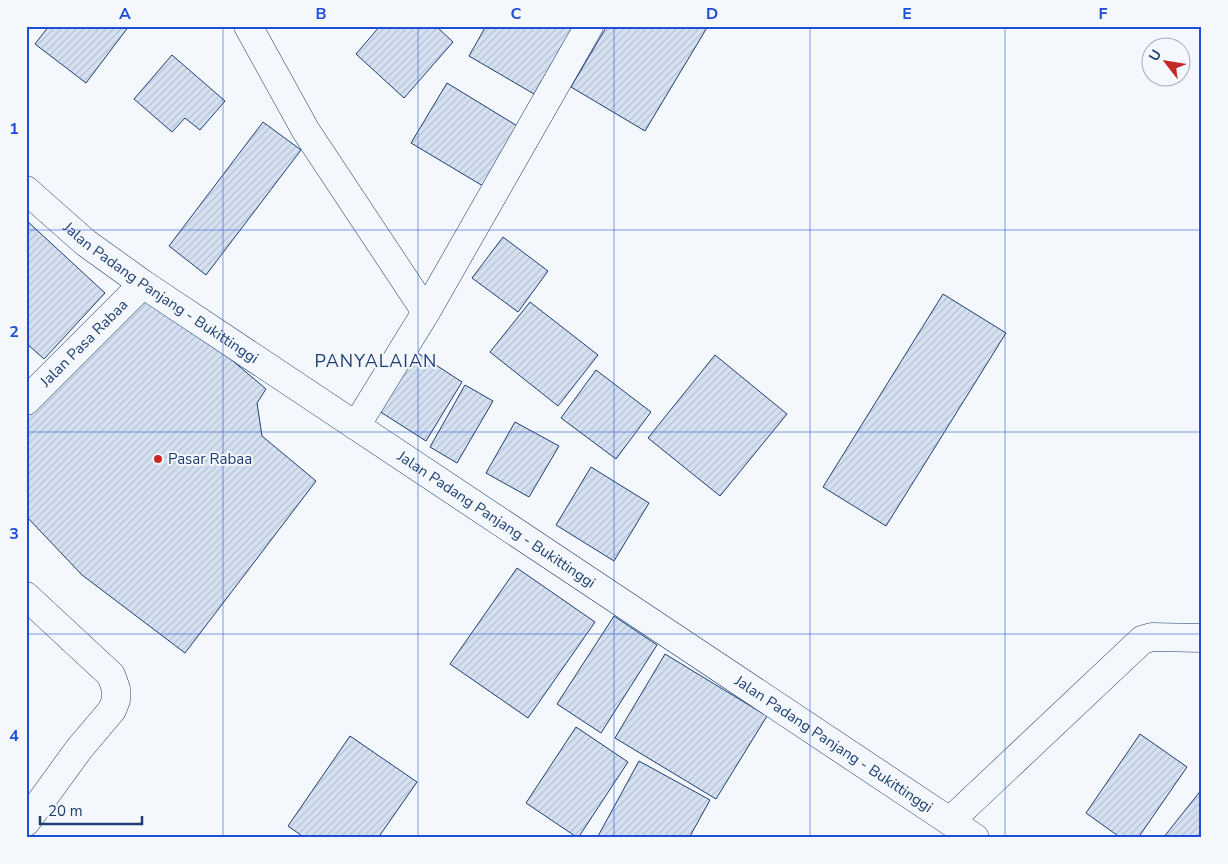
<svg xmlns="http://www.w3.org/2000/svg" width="1228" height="864" font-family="'Nunito Sans',sans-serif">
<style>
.building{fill:url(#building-hatch);stroke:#1d3f73}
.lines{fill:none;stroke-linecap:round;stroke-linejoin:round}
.minor-casing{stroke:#1d3f73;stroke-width:29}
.major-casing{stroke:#1d3f73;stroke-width:29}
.highway-casing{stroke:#1d3f73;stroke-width:29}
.minor{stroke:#f4f7fb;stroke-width:28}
.major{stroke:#f4f7fb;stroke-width:28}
.highway{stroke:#f4f7fb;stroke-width:28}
.grid{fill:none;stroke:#1d4ed8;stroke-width:1;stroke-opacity:0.55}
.poi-dot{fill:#c62828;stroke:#f4f7fb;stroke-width:2}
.labels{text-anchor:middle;stroke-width:4;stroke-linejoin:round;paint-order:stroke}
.street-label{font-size:15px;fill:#1d3f73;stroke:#f4f7fb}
.poi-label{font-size:15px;fill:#1d3f73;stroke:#f4f7fb;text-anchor:start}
.quarter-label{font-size:18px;letter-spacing:1px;fill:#1d3f73;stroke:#f4f7fb}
.neatline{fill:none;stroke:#1d4ed8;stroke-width:2}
.grid-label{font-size:16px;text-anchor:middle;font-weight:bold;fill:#1d4ed8}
</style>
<defs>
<pattern id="building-hatch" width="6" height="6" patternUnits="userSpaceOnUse" patternTransform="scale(1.25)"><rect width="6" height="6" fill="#d5e0f0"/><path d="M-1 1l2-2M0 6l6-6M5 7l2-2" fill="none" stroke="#b6c1d1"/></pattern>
</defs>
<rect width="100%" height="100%" fill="#f4f7fb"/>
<path class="building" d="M49,26H129L86,83L35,44Z
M380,26H436L453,42L404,98L356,54Z
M486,26H574L534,94L469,56Z
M607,26H708L645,131L571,87Z
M172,55L225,101L200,130L185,118L172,132L134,99Z
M447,83L519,127L483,186L411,143Z
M263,122L301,150L206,275L169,246Z
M26,220L105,293L44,359L26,343Z
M503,237L548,271L518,312L472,278Z
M943,294L1006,333L886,526L823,487Z
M145,296L214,345L266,389L257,403L262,436L316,481L185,653L82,575L26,516V413Z
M530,302L598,355L558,406L490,352Z
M416,352L462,382L426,441L379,411Z
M715,355L787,414L720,496L648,438Z
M596,370L651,412L616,459L561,418Z
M465,385L493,401L457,463L430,447Z
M515,422L559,446L529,497L486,473Z
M591,467L649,503L614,561L556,525Z
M517,568L595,622L528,718L450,664Z
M614,616L657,645L601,733L557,704Z
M665,654L767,716L716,799L615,738Z
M576,727L628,762L578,838L526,803Z
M1140,734L1187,767L1138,838H1121L1086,813Z
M350,736L417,782L378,838H305L288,826Z
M639,761L710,800L689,838H597Z
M1202,789V838H1163Z"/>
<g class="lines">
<g class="minor-casing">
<path id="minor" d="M248,26L306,131L426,312
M356,426L426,312L589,26
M26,596L111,675L116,689V700L112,710L79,749L26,822
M950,821L1142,640L1152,637L1202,638"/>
</g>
<g class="major-casing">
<g id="major">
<path id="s1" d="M26,401L143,284"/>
</g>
</g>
<g class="highway-casing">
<g id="highway">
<path id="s2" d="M26,190L86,243L143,284L975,838"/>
</g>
</g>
<use href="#minor" class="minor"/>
<use href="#major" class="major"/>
<use href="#highway" class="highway"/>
</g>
<path class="grid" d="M223,26V838M418,26V838M614,26V838M810,26V838M1005,26V838M26,230H1202M26,432H1202M26,634H1202"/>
<circle class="poi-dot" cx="158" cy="459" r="5"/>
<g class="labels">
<g class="street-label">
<text dy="5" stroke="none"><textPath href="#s2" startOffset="170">Jalan Padang Panjang - Bukittinggi</textPath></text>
<text dy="5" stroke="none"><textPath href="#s1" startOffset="82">Jalan Pasa Rabaa</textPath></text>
<text dy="5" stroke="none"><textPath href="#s2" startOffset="575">Jalan Padang Panjang - Bukittinggi</textPath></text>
<text dy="5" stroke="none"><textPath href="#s2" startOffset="980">Jalan Padang Panjang - Bukittinggi</textPath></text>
</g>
<g class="poi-label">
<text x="168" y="464">Pasar Rabaa</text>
</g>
<g class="quarter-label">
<text x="376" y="367">PANYALAIAN</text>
</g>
</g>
<rect width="1228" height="864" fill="none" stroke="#f4f7fb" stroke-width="55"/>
<g transform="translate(1166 62) rotate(301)"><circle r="24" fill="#f4f7fb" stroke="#9eadc5"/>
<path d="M0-4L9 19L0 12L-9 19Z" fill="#c62828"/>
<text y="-8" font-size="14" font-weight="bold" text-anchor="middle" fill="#1d3f73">U</text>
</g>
<path d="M40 816v8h102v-8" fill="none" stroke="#1d3f73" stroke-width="2.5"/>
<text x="48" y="816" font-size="15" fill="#1d3f73" stroke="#f4f7fb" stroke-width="4" paint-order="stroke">20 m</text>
<rect x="28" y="28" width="1172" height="808" class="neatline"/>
<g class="grid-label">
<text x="125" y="19">A</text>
<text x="321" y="19">B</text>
<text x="516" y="19">C</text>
<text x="712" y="19">D</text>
<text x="907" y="19">E</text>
<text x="1103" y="19">F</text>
<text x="14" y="134">1</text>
<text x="14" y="337">2</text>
<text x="14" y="539">3</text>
<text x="14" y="741">4</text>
</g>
</svg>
